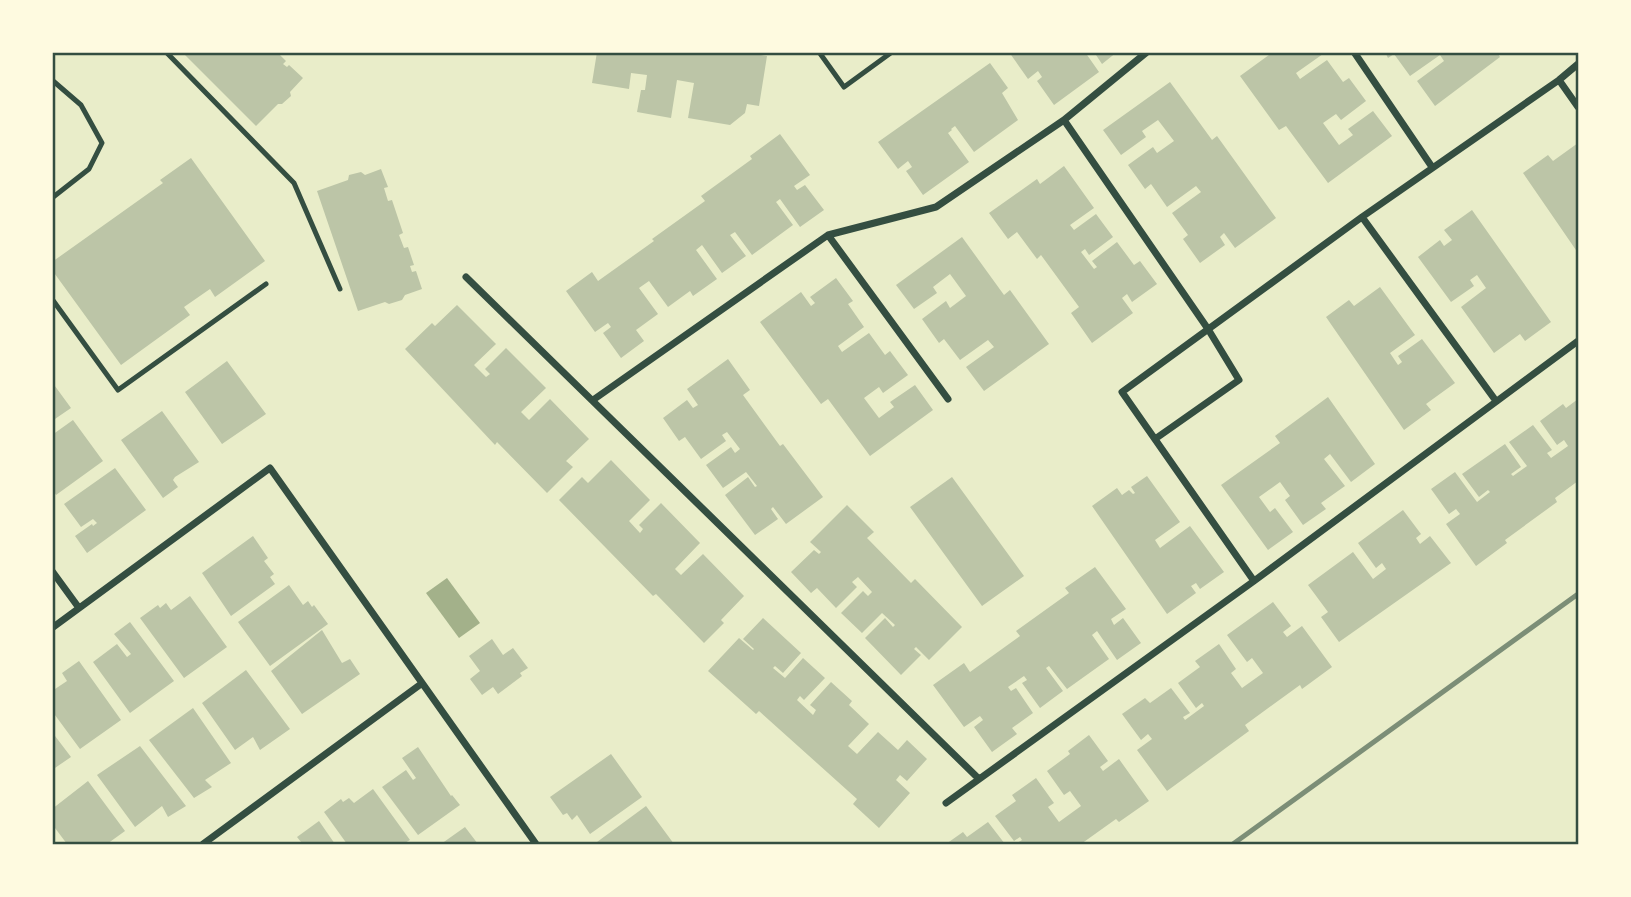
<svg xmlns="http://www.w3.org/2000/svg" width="1631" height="897" font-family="Manrope,sans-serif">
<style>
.water{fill:#a3b18a}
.building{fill:#bcc5a7}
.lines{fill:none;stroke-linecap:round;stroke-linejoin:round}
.service{stroke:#344e41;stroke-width:5}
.minor{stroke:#344e41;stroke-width:7}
.rail{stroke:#7c8e77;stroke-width:5}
.neatline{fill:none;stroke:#344e41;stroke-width:2.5}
</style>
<rect width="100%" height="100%" fill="#e9edc9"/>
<path class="water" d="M447,578L480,623L459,638L426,593Z"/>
<path class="building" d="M182,52H277L286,61L283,64L287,67L289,65L303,78L290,92L291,96L282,104H278L256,126Z
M597,52H741L767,56L759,106L747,104L745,113L730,125L688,118L694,83L677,80L671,118L637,112L641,90H645L647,75L631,73L629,89L592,83Z
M1009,52H1085L1099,72L1054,105L1037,81L1042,77L1038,71L1028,79Z
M1097,52H1117L1102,64L1096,55Z
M1273,52H1322L1323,54L1296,73L1300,79L1327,60L1343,82L1349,78L1366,101L1341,120L1336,114L1323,123L1339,145L1353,135L1348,129L1373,111L1392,136L1328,183L1286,126L1279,130L1240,76Z
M1385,52H1497L1500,57L1435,106L1417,81L1444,61L1440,55L1410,76L1394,54L1388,58Z
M990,63L1008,88L1002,93L1018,120L974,152L955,126L951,129L952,130L948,133L969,162L923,195L906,171L912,167L908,161L898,169L878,142Z
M1170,82L1212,140L1217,136L1276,218L1235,248L1224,233L1220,237L1225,245L1200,263L1183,239L1188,235L1172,213L1201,192L1196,186L1167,207L1151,184L1145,189L1128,165L1153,147L1157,153L1174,141L1158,120L1142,131L1146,137L1121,155L1103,130Z
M780,134L810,175L794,186L797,190L805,185L824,210L800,227L780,199L776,202L793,225L752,255L735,232L730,235L746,256L722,273L702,245L696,250L717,279L693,296L690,291L668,307L649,281L639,288L658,314L636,330L644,341L621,358L603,333L611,327L608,323L595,332L566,291L592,272L598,281L654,241L652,239L705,201L701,196L752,159L750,156Z
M1578,143V253L1523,173L1548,155L1553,161Z
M191,158L265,261L215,297L210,289L184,307L190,315L121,365L52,270V262L163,183L160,180Z
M1064,166L1094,208L1070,225L1074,230L1096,214L1113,237L1089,255L1085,249L1081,252L1094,269L1097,267L1092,261L1117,242L1134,265L1140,261L1157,284L1132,302L1127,294L1122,298L1133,313L1092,343L1071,313L1079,307L1041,255L1037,259L1017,232L1008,239L989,213L1037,179L1040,184Z
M381,169L388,187L384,188L388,201L392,200L403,233L399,235L404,248L408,247L414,265L410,266L412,272L416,271L422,289L405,295L402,300L389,304L385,302L358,311L317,191L348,180L349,175L361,172L365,175Z
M1472,210L1551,322L1525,341L1520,334L1494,353L1461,307L1486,288L1477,275L1470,280L1474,286L1451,302L1418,257L1440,240L1444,246L1452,240L1444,230Z
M962,237L1004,295L1010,290L1049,344L984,391L966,367L994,347L988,340L960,360L944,339L939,343L922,319L946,301L950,308L966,296L950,274L933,287L937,293L914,309L896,285Z
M836,278L853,301L848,304L864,327L838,346L842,352L869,333L885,355L890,351L908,375L883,393L879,387L864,398L879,418L894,407L890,402L915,385L933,410L870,456L828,399L821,404L760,322L801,292L811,306L815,303L810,297Z
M1380,287L1415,335L1390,353L1398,365L1402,362L1398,356L1422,339L1455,383L1426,404L1431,410L1404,430L1326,317L1349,300L1354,306Z
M457,305L496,344L474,365L486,377L490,374L485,369L506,348L546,388L521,412L529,420L550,399L589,439L566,461L573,467L547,493L497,442L495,445L405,349L432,323L435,326Z
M728,359L750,390L743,395L780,446L783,444L823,497L786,524L773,507L771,509L778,519L755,535L725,495L748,477L755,487L757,486L746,472L723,488L706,465L731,447L735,453L740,449L727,432L722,435L726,441L701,459L685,437L679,441L663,418L687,400L693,408L698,405L687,389Z
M227,361L266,414L222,444L185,392Z
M52,382L71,408L52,421Z
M1328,397L1375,464L1351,482L1330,454L1324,459L1345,486L1321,503L1326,509L1303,525L1285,500L1290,496L1280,482L1259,497L1270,512L1275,508L1293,532L1268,550L1221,485L1280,443L1275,436Z
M1578,399V481L1555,498L1557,502L1505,540L1507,543L1476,566L1446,524L1460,514L1456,509L1449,514L1431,489L1455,472L1477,502L1490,492L1488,490L1479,497L1462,474L1505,444L1521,467L1511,474L1513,476L1527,466L1509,442L1533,425L1552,450L1547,453L1551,458L1568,446L1564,440L1557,445L1540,421L1563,404L1566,408Z
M162,411L199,462L175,477L173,480L178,487L163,498L121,440Z
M73,420L103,461L56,495L52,489V435Z
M611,460L650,500L629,521L640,533L643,529L639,525L661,503L700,543L675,569L681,575L703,554L744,596L721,620L724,623L704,643L656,594L653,596L559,500L582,477L588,483Z
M115,468L146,510L87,553L75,536L92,524L93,526L97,523L93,519L81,527L64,504Z
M1147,476L1180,522L1155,540L1160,548L1190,526L1224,572L1200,589L1196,583L1191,586L1196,593L1167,614L1092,506L1117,488L1122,495L1129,490L1133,494L1135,493L1131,487Z
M952,477L1024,576L982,606L910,507Z
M847,505L874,532L867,538L911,583L915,579L962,627L929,660L916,647L914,649L921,655L901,675L865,638L885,618L893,627L895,625L882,613L862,633L841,613L863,591L868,596L872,592L858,577L852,582L857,587L836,608L817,588L811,593L791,572L814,550L819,554L821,552L810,542Z
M1403,510L1421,534L1416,538L1420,544L1430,536L1451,563L1339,642L1321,617L1328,612L1308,585L1353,552L1373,579L1386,569L1382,563L1376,568L1358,543Z
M253,536L268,558L264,561L274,574L270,577L275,584L231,616L202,573Z
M1095,567L1126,609L1111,619L1114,625L1123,618L1141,643L1117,660L1097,631L1092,635L1109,659L1067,689L1049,666L1046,668L1063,691L1040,708L1022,683L1027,680L1024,676L1008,687L1011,691L1016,688L1033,713L1012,728L1017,734L992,752L974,727L983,720L980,716L964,727L933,685L964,663L970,672L1020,636L1016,631L1069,593L1065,588Z
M289,585L303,605L308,601L312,607L314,605L328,624L270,666L238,622Z
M190,596L227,647L184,678L140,618L158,605L160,608L166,603L171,610Z
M1273,602L1291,626L1283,632L1287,637L1302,626L1332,667L1302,689L1300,685L1245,725L1249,731L1167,791L1137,750L1152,739L1148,734L1141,740L1122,714L1145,698L1150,703L1171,688L1190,713L1183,717L1185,720L1204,706L1202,703L1196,708L1178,683L1200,667L1195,661L1219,644L1236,669L1231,673L1242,688L1263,673L1252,658L1247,662L1227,635Z
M763,618L801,653L783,673L775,666L773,668L785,678L803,658L825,678L804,700L800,696L797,700L813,715L816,710L810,705L831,682L852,701L849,705L869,724L848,746L857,754L878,732L898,750L907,740L927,759L907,781L900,775L896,780L910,793L879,828L853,804L857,799L759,711L756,714L708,671L739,638L753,650L754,649L743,639Z
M130,622L174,681L130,713L93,662L117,644L127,657L131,654L114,634Z
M322,630L342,663L350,659L360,674L302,714L271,671Z
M492,639L503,655L513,648L528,668L520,673L522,676L498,694L493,687L482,695L470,679L480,671L469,656Z
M79,661L121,720L80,749L52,711V691L67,681L62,673Z
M246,670L290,729L260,750L253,737L235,750L202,703Z
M193,708L231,763L205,780L212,787L194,798L149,740Z
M52,732L71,757L52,770Z
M1089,735L1108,761L1100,767L1103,771L1119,759L1149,801L1119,822L1116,819L1081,844H1015L1022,840L1020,837L1014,841L995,816L1016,801L1012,795L1036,778L1054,803L1048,807L1059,822L1081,806L1070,791L1064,795L1047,771L1070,754L1068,751Z
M140,746L186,806L168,817L162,806L135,827L97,775Z
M418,747L451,796L452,795L460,805L418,835L382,787L406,770L413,780L416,778L402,758Z
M611,754L642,797L590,834L577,815L572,820L567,813L563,815L550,797Z
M88,781L125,831L107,844H67L52,824V809Z
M373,789L410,840L403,844H347L324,812L341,799L343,802L349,798L354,803Z
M646,806L674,844H598L597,842Z
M319,821L335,844H297L301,842L297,837Z
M988,822L1005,844H946L963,832L967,837Z
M465,827L478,844H441Z"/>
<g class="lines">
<path class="service" d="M166,52L294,183L340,289
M819,52L844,87L892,52
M52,80L81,105L102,143L89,169L52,198
M52,299L118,390L266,284"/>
<path class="minor" d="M1354,52L1432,167
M1559,80L1578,107
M1064,120L1208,329L1239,380L1155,439
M1362,217L1496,401
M828,235L948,399
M466,277L978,778
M593,400L828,235L936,207L1064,120L1147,52
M52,571L79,608
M1254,581L1122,392L1362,217L1559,80L1578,64
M52,628L270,468L536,844
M946,803L1254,581L1578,341
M203,844L421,684"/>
<path class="rail" d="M1233,844L1578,594"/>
</g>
<rect width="1631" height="897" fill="none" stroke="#fefae0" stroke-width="108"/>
<rect x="54" y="54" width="1523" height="789" class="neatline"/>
</svg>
